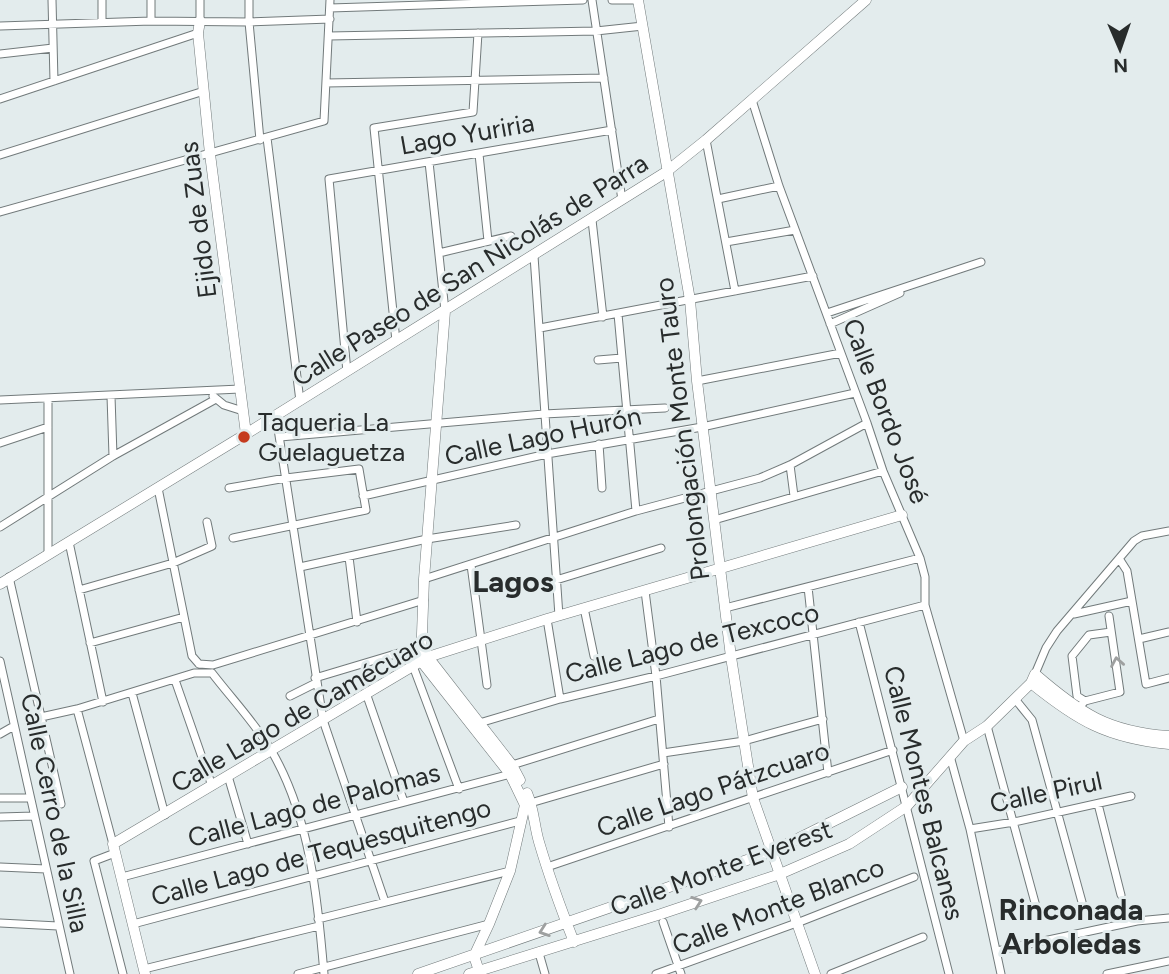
<svg xmlns="http://www.w3.org/2000/svg" width="1169" height="974" font-family="Figtree,sans-serif">
<style>
.lines{fill:none;stroke-linecap:round;stroke-linejoin:round}
.street-casing{stroke:#727a7b;stroke-width:9}
.secondary-casing{stroke:#727a7b;stroke-width:11}
.street{stroke:#fff;stroke-width:7}
.secondary{stroke:#fff;stroke-width:10}
.oneway{stroke:#9ea0a0}
.poi-dot{fill:#c53b1f;stroke:#e3eced;stroke-width:2.5}
.labels{text-anchor:middle;stroke-width:6;stroke-linejoin:round;paint-order:stroke}
.street-label{font-size:26px;fill:#282c2c;stroke:#e3eced}
.poi-label{font-size:26px;fill:#282c2c;stroke:#e3eced;text-anchor:start}
.quarter-label{font-size:30px;font-weight:bold;fill:#282c2c;stroke:#e3eced}
</style>
<rect width="100%" height="100%" fill="#e3eced"/>
<g class="lines">
<g class="street-casing">
<path id="street" d="M52,0L54,81
M249,0V22L260,140
M592,0L622,200
M612,0H637
M330,8L583,0
M151,21V0
M200,21V0
M102,22V0
M0,26L151,21L249,22L330,19
M329,36L596,31L643,26
M0,54L53,48
M326,83L604,78
M0,99L198,33
M752,100L779,186L867,423L883,471L920,558L925,577V605L964,741
M267,138L300,401
M706,140L735,291
M479,154L488,241
M0,155L204,91
M429,162L445,311
M718,199L779,186
M0,212L324,121L330,0
M592,220L603,317
M726,242L795,230
M439,253L511,236
M534,256L559,616
M827,313L981,262
M618,314L636,511
M830,324L900,293
M540,328L813,276
M396,341L374,128L473,112L478,33
M598,360L622,358
M347,372L329,179L612,130
M697,381L841,353
M111,396L113,456
M213,396L224,405L243,411
M0,400L240,389
M276,416L323,720L385,902
M280,437L544,414L665,408
M0,443L48,427
M599,444L602,488
M790,465L794,496
M158,488L192,656L199,664
M229,488L286,478L359,469L366,510L233,538
M363,496L547,454L702,427L855,393
M714,520L883,471
M0,527L113,456L216,399
M69,542L103,702
M48,555V398
M349,557L357,622
M1120,560L1127,571L1146,684L1169,678
M471,565L487,685
M300,567L427,539L516,525
M9,577L61,804
M424,579L636,511L760,478L790,465L867,423
M556,580L661,548
M808,587L828,773
M79,590L173,563L212,546L207,522
M645,591L656,676L669,827
M584,608L594,656
M725,608L920,558
M1074,614L1132,601
M547,619L560,699
M859,622L949,974
M1139,639L1169,632
M90,643L184,617
M0,661L70,974
M199,664L213,665L424,600
M413,666L459,789
M212,673C232,699 255,723 271,750C310,816 318,900 324,974
M1035,674L1046,648L1057,631L1134,541L1142,536L1169,531
M315,678L422,646
M175,680L212,786
M132,693L165,815
M366,693L404,802
M290,696L316,683
M1015,699L1032,720L1082,902
M1085,701L1077,696L1072,656L1089,635L1111,632
M77,709L113,844
M1075,712L1085,701L1120,692L1109,616
M41,717L77,709L194,673H212
M476,724L560,699L656,676L925,605
M987,726L1037,910
M0,734L14,726
M663,753L744,741L823,719
M950,756L970,829L1001,974
M512,765L659,719
M228,776L248,844
M0,798H30
M527,804L664,764
M1098,804L1121,895
M0,817L34,816
M970,829L1014,822L1131,796
M115,853L94,861L123,974
M0,867L46,869
M547,867L893,750
M122,877L514,773
M318,919L510,871
M663,922L681,974
M0,923L58,926
M133,924L520,821
M997,951L1137,921L1169,918
M539,953L545,974
M144,969L319,926
M298,974L489,924
M656,974L802,921L914,877
M831,974L923,937
M1107,974L1169,961"/>
</g>
<g class="secondary-casing">
<path id="secondary" d="M638,0L690,300L697,381L731,657L753,798L815,974
M200,21L198,33L210,154L246,434
M445,311L424,579L421,661L510,774L525,805L510,871L489,924L474,956L479,971
M0,584L246,434L666,172L706,140L866,0
M424,652L512,765L520,780
M1031,683C1078,721 1107,738 1169,744
M527,793C534,809 534,825 539,842C549,876 561,909 574,942
M145,974L113,844L428,657L547,619L902,515
M418,974L773,851L902,787
M469,974L661,914L780,874L849,844L907,806L964,741L987,726L1031,683L1035,674C1080,713 1108,732 1169,736"/>
</g>
<use href="#street" class="street"/>
<use href="#secondary" class="secondary"/>
</g>
<defs><path id="oneway-chevron" d="M-2-3.5L2.5 0L-2 3.5" fill="none" stroke-width="1.6" stroke-linecap="round" stroke-linejoin="round" transform="scale(1.75)"/></defs>
<g class="oneway">
<use href="#oneway-chevron" transform="translate(1117 662) rotate(-100)"/>
<use href="#oneway-chevron" transform="translate(697 902) rotate(-19)"/>
<use href="#oneway-chevron" transform="translate(544 931) rotate(161)"/>
</g>
<circle class="poi-dot" cx="244" cy="437" r="7"/>
<g class="labels">
<g class="street-label">
<text transform="translate(467 134) rotate(-10)" y="9">Lago Yuriria</text>
<text transform="translate(198 220) rotate(-97)" y="9">Ejido de Zuas</text>
<text transform="translate(470 270) rotate(-32)" y="9">Calle Paseo de San Nicolás de Parra</text>
<text transform="translate(886 411) rotate(69)" y="9">Calle Bordo José</text>
<text transform="translate(682 429) rotate(-97)" y="9">Prolongación Monte Tauro</text>
<text transform="translate(543 436) rotate(-12)" y="9">Calle Lago Hurón</text>
<text transform="translate(692 643) rotate(-14)" y="9">Calle Lago de Texcoco</text>
<text transform="translate(302 711) rotate(-30)" y="9">Calle Lago de Camécuaro</text>
<text transform="translate(713 789) rotate(-19)" y="9">Calle Lago Pátzcuaro</text>
<text transform="translate(1046 792) rotate(-12)" y="9">Calle Pirul</text>
<text transform="translate(924 793) rotate(76)" y="9">Calle Montes Balcanes</text>
<text transform="translate(314 805) rotate(-15)" y="9">Calle Lago de Palomas</text>
<text transform="translate(55 813) rotate(78)" y="9">Calle Cerro de la Silla</text>
<text transform="translate(321 852) rotate(-15)" y="9">Calle Lago de Tequesquitengo</text>
<text transform="translate(721 868) rotate(-20)" y="9">Calle Monte Everest</text>
<text transform="translate(778 906) rotate(-21)" y="9">Calle Monte Blanco</text>
</g>
<g class="poi-label">
<text x="258" y="431">Taqueria La<tspan x="258" dy="30">Guelaguetza</tspan></text>
</g>
<g class="quarter-label">
<text x="513" y="592">Lagos</text>
<text x="1071" y="920">Rinconada<tspan x="1071" dy="34">Arboledas</tspan></text>
</g>
</g>
<g transform="translate(1120 49) rotate(178)" stroke="#e3eced" stroke-width="5" paint-order="stroke">
<path d="M0-5L12 26L0 18L-12 26Z" fill="#282c2c"/>
<text y="-10" font-size="19" font-weight="bold" text-anchor="middle" fill="#282c2c">N</text>
</g>
</svg>
